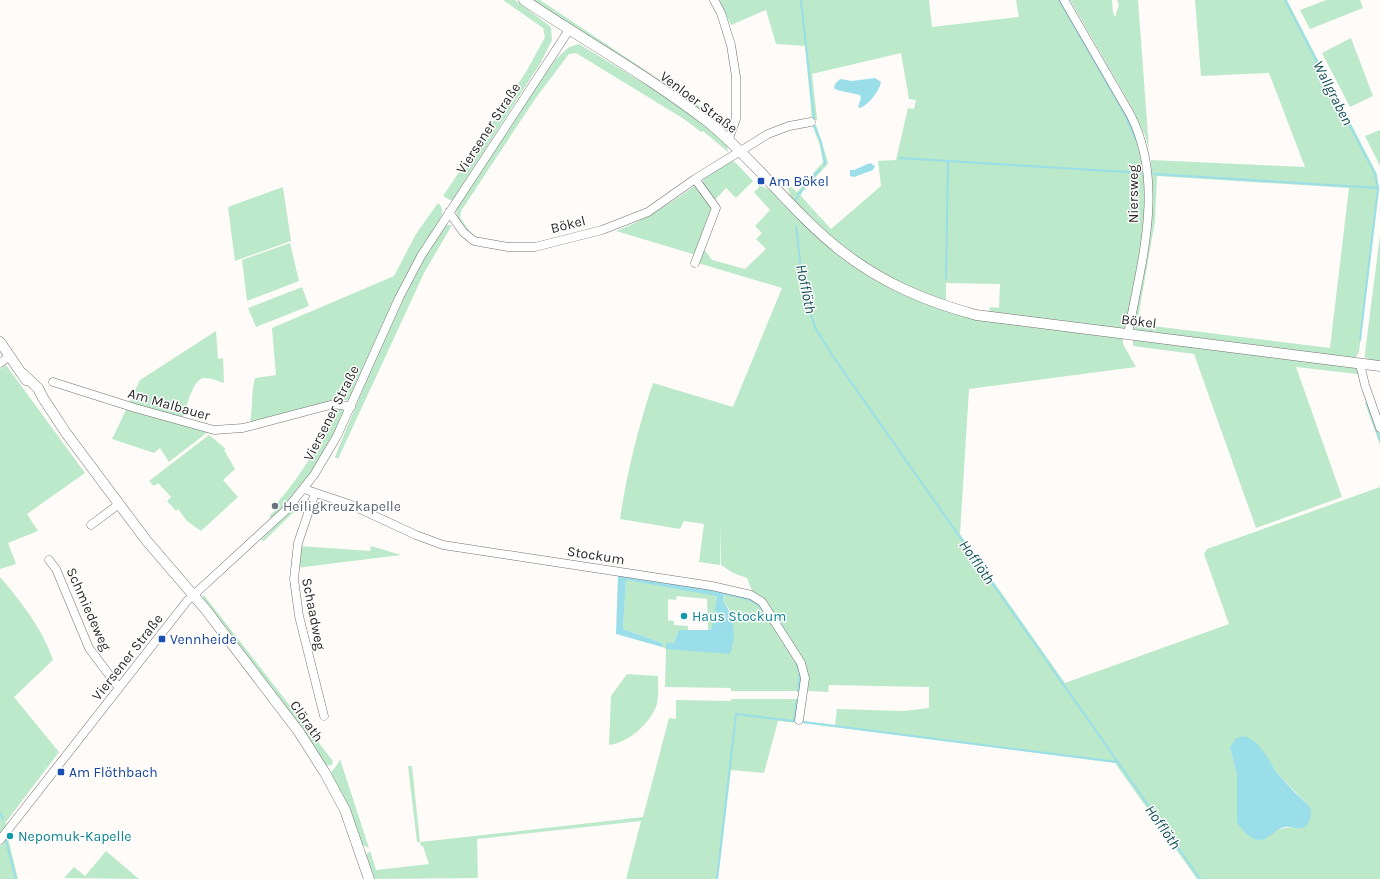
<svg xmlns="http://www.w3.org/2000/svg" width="1380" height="879" font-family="Karla,sans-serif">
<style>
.green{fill:#bce9ca;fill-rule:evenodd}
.water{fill:#99dee8}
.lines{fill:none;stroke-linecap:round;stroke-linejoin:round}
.stream{stroke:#99dee8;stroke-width:2}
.minor-casing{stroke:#75706e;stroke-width:9}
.major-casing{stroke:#75706e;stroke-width:11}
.minor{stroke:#fff;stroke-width:8}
.major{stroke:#fff;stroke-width:10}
.transit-dot{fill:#1a4fb4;stroke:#fff;stroke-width:1.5}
.worship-dot{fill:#6b7280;stroke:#fff;stroke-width:1.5}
.culture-dot{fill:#0f9aa8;stroke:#fff;stroke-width:1.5}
.labels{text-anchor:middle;stroke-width:3;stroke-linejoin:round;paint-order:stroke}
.street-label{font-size:14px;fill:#2b2928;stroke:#fff}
.transit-label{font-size:14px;fill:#164399;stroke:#fff;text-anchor:start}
.worship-label{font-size:14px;fill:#5b616d;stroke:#fff;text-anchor:start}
.culture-label{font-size:14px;fill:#0d838f;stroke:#fff;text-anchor:start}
.water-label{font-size:15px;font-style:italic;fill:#124f57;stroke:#fff}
</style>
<rect width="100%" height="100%" fill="#fefbf9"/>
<path class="green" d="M503,0H515L551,27L552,40L541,62L452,201L443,196L526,72L545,37L543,28Z
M532,0H540L726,124L722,127L715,125Z
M719,0H929L932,27L1019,17L1016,0H1062L1126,112L1139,141L1148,202L1127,327L1124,329L989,312L990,307L999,308L1000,284L946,283V300L944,304L896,283L840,246L793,201L787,187L777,178L779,177L797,192L823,162L820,146L812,124L816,125L828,162L827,165L802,192L801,196L831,229L881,186L878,161L896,160L908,108L914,109L916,100L909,99L901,53L812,74L817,118V120H812L805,46L776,44L766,10L731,25Z
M1070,0H1112L1113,13L1115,17L1119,5L1117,0H1138L1149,149L1146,138L1132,108Z
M1195,0H1287L1377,174L1379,190L1359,352L1356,357L1352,359L1136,331L1133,327L1151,160L1305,167L1269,73L1201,76ZM1157,176L1349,188L1330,348L1137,324L1155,221Z
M1326,0H1360L1363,8L1310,29L1300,10Z
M1351,38L1373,96L1350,107L1322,53Z
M579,44L662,94L705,125L727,145L728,152L703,131L701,132L684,119L576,53L569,54L535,99L461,211L460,217L472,235L457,219L456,207L498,141L556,59L569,47Z
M1380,130V166L1365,136Z
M734,161L753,181L736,198L726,188L714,201L703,187V178L729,162Z
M757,184L773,191L801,218L924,303L1123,337V344L1136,367L969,389L960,534L1065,683L1229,624L1204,554L1207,549L1380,487V879H1197L1115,763L802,723V721L835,725L837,709L903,711L929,708V687L829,685L828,692L808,691L809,674L796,647L768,604L753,593L747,578L733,573L721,565L720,526V565L699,562L704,524L684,521L680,529L620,519C627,472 638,428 653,383L733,407L782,288L698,263L703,248L712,260L745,269L766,249L756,239L762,233L755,226L770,210L754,192L759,187ZM1259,747L1278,774L1311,808L1300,828C1282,826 1275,830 1259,840L1254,839L1237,823V775L1230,748Z
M696,185L714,208L696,255L616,231C646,220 670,203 696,185Z
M283,187L291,241L235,261L228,207Z
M438,203C447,211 440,219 435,227C401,282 377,343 350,401L339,399L250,423C253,407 251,393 255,378L276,375L272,328L394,276L416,234Z
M444,225H452L424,273L338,459L335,457C367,378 399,298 444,225Z
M1380,235V362L1365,358V353Z
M290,243L299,281L247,301L242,260Z
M302,287L309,306L256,327L248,308Z
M216,331L218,359L223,358L224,383C218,381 211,378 205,378C193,377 186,409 183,418L129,403L140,380Z
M1133,339L1357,367L1380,435V445L1365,403L1368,401L1357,374L1296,367L1342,497L1256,528L1194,354L1133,346Z
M6,365L85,473L27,514L38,531L8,543L16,564L0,569V369Z
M336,406L346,412L328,447L299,491L273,519L269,516L279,507L278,502C303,473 321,442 336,406Z
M127,408L209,431L169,462L160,448L154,453L112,439Z
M209,435L226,449L224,450L235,469L223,480L238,497L201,531L187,521L178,509L176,511L167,501L171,497L158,483L154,486L149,481Z
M307,499L309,500L306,514L303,513L306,505L303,503L264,541L261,540L302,500Z
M300,546L370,551L371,546L401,555L296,568Z
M0,577C21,601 43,630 53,660L14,697L59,752L6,822V827L0,835Z
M626,580L717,595L714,625L712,628L708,630L707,599L677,596L676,600L668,599V620L674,621V625L688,626V630L678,632L674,643L733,646L730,610L723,601L724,592L758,602L798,663L801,674L800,691H731V688L665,687L666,649L662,647V643L623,629Z
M203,594L333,761L332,765L325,766L203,600Z
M627,674L658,676C658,685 659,695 657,704C651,723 628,743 609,745L611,696Z
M731,699H798L795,720L797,723L778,721L764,773L731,770L718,879H626L641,821L477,839L478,878L373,879L365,856L370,851L376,870L429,864L423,846H421L420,842H417L408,766H412L420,842L643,817L669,718L676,719V700L731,701Z
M340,759L369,848L361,844L330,775C332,769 338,766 340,759Z
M8,838L18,879H0V846Z
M106,851L139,879L64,878L74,867L85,876Z"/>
<path class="water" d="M875,78L881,82C879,92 869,104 860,108L858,107L861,98L860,95L837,90L834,88L835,84L840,79L852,81Z
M870,163L875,166L873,170L854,177L850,176V170H854Z
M618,574L724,592L723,601C734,615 737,637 730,654L666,649V643H674L678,632L680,630H708L712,628L717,596L626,580L623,629L662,643V647L616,634Z
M1243,736C1261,740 1268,761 1278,774C1288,786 1300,797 1311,808C1311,814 1311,821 1306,826C1300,831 1292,826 1285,827C1274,829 1268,841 1258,840C1249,839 1242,829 1237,823V775L1230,748L1235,739Z"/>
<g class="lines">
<path class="stream" d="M801,0L814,119
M1059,0L1124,113L1136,140
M1285,0L1375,174L1378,188
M814,125L821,142L825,163L824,165
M900,158L1144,173
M1154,174L1378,188L1360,340
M796,200L798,195L820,169
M796,226L804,297L816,329L832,355L1200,879
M946,279L948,161
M1367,403L1380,440
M725,594C738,597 753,598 762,609
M796,663L800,674L798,691
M803,722L1117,762
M0,813L3,819
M5,837L16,879
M717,879L736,714L794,721L797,700"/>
<g class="minor-casing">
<path id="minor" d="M714,0L721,13L731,45L736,77V119L728,141
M1064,0L1130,114C1166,183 1141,262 1128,334
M695,179L716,208L695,263
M449,212L463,232L474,241L508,247H535L602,230L648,212L695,179L768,134L789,126L811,122
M0,363L10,356
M1360,364L1365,385L1380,428
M53,382L135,408L214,430L243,428L334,404L351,407
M304,489L349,504L416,535L443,545L712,586L751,595L762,602L801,663L805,678L799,720
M315,493L298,543L294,579L299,616L324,716
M91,525L119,504
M49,560L56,569L89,648L119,688
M0,840L187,601L286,510L314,475L337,436L399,298L421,256L569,30"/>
</g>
<g class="major-casing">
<path id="major" d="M524,0C585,41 650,77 708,122C756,161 792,212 840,250C882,283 925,301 976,315L1380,366
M0,342L26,380
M23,374L38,388L43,398L66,433L146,540L206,610L299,732L325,773L345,810L369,879"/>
</g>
<use href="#minor" class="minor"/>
<use href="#major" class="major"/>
</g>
<g class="transit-dot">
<rect x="757" y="177" width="8" height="8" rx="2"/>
<rect x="158" y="635" width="8" height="8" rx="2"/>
<rect x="57" y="768" width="8" height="8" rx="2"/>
</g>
<circle class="worship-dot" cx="275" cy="506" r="4"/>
<g class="culture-dot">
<circle cx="684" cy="616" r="4"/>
<circle cx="10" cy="836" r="4"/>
</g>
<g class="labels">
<g class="street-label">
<text transform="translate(699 102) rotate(37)" y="5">Venloer Straße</text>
<text transform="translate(488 128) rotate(-57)" y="5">Viersener Straße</text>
<text transform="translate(1133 194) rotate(-90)" y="5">Niersweg</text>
<text transform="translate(568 224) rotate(-14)" y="5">Bökel</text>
<text transform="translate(1139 321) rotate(7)" y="5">Bökel</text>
<text transform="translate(169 404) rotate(16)" y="5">Am Malbauer</text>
<text transform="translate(331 413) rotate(-63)" y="5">Viersener Straße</text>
<text transform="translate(596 555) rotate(9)" y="5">Stockum</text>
<text transform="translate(89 609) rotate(66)" y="5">Schmiedeweg</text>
<text transform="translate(314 614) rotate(79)" y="5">Schaadweg</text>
<text transform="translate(127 657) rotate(-52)" y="5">Viersener Straße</text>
<text transform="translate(307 721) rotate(55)" y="5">Clörath</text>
</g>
<g class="transit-label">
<text x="769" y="186">Am Bökel</text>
<text x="170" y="644">Vennheide</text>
<text x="69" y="777">Am Flöthbach</text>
</g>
<g class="worship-label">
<text x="283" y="511">Heiligkreuzkapelle</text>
</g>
<g class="culture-label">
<text x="692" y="621">Haus Stockum</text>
<text x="18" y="841">Nepomuk-Kapelle</text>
</g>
<g class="water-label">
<text transform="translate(1333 93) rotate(63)" y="5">Wallgraben</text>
<text transform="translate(806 289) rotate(78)" y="5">Hofflöth</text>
<text transform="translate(977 562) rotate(55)" y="5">Hofflöth</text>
<text transform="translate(1163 827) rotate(55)" y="5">Hofflöth</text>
</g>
</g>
</svg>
